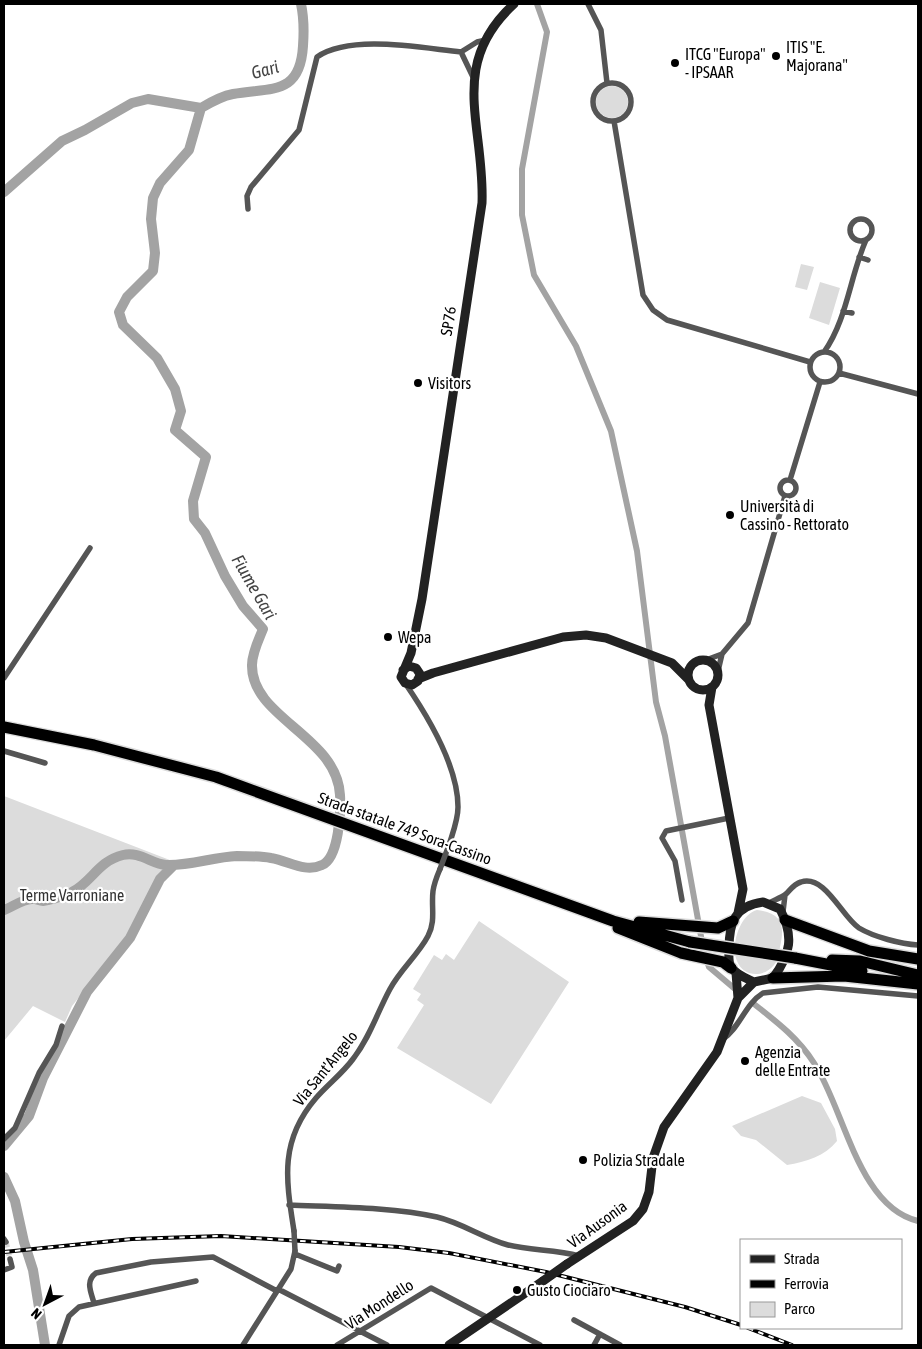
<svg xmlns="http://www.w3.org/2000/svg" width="922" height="1349" font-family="'Asap Condensed',sans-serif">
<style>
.green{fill:#dcdcdc}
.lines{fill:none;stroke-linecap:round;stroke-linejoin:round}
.canal{stroke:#a3a3a3;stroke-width:6}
.river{stroke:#a3a3a3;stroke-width:10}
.street-tunnel{stroke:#d9d9d9;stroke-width:5.5;stroke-dasharray:5.5 3;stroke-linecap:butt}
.highway-casing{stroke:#dbdbdb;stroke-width:14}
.street{stroke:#555;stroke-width:5.5}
.secondary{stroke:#222;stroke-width:9}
.highway{stroke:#000;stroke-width:11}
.rail-casing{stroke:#000;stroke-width:4}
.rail{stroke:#fff;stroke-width:2;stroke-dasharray:5.5;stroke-linecap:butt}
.highway-bridge-casing{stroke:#dbdbdb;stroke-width:14;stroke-linecap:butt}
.street-bridge{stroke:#555;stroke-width:5.5}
.secondary-bridge{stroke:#222;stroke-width:9}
.highway-bridge{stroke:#000;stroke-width:11}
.poi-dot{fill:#000;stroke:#fff;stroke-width:2}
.labels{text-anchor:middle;stroke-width:4.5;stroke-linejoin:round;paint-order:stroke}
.poi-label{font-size:16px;fill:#000;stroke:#fff;text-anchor:start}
.street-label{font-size:16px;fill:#000;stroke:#fff}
.park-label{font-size:16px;fill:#333;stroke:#fff}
.water-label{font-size:18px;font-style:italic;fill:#444;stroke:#fff}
</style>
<rect width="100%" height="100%" fill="#fff"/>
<path class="green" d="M596 102a16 16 0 1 1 32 0a16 16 0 1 1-32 0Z
M801,264L814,267L807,290L795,287Z
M820,282L840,288L829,325L809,318Z
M4,796L175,862L149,894L127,937L72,1006L65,1022L33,1006L4,1041Z
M757,910C782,913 785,925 780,947C779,953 778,961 774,965C764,978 743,977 737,961C730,946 740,914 757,910Z
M479,921L569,982L491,1104L397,1048L424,1005L417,1000L421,994L413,989L434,955L442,960L446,954L454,960Z
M802,1096L821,1103L835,1129L837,1141C825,1156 806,1162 787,1165L756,1140L741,1136L732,1126Z"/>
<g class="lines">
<path class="canal" d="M537,4L547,32L522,169V215L534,275L576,346L611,431L637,551L656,702L665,736L704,953L709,967L735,989
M754,1004C777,1022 798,1038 814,1063C844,1108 858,1207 918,1221"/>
<path class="river" d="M201,108C211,102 222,96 233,94C271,87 300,96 303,46C304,32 304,18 301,4
M4,192L62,141L85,130L132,103L148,99L201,108
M4,910C12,907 23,899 32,899C35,898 39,901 43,901C53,900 63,896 72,892C92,882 98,861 123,855C139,851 152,864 166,865C190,866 213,857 237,856C248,856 261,856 271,858C289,861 305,873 322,865C339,858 341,811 340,795C337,736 251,718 252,665C252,653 259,639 263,629L243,606L225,576L205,533L194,519L193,501L206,457L175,430L181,411L175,389L157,358L123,325L119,312L127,297L153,271L155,253L151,219L153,198L160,183L189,150L201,108
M4,1146L29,1116L43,1078L87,992L130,938L160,879L174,865
M4,1177L15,1201L24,1242L33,1270L45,1345"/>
<path class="street-tunnel" d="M6,1242L10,1259"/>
<g class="highway-casing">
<path id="highway" d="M4,727L94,745L216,777L613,921L690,942
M785,920L869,951L918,959
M639,922L718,928L733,921
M618,928L681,953L723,962L731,968
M795,958L862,971
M832,960L860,961L918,975
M773,978L844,976L918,984"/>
</g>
<path class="street" d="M588,4L601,30L607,83
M473,77L461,52L477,42L486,40
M593 102a19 19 0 1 1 38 0a19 19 0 1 1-38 0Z
M614,121L643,295L653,310L667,320L810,362
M248,209L247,196L251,187L299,130L317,57C351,34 421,48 461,52
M850 230a11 11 0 1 1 22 0a11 11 0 1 1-22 0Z
M859,257L868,260
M843,311L852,313
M824,352C847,320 850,276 866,240
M810 367a15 15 0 1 1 30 0a15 15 0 1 1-30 0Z
M839,373L918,394
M780 488a8 8 0 1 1 16 0a8 8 0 1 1-16 0Z
M790,480L820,382
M706,660L722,654L748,623L785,496
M718,671L722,654
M4,678L90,548
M405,683C427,715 458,767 458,807C458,820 453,832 449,845
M4,751L45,763
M682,900L675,861L662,838L666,831L729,818
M769,903C774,900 781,898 786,894C791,889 794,884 801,882C825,874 842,917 859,928C874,937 901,944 918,945
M783,912L785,895
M722,1040C740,1028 745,1004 763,993L818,987L918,996
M4,1139L15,1128L39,1073L56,1045L62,1026
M289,1205C335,1207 393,1207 437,1217C462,1223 483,1238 508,1245C531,1251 556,1249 579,1256
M294,1231C286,1180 279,1141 316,1098C328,1084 342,1074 353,1059C370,1037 377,1013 390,989C400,970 418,955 428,936C436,921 431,907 433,891C434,884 437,876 440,869
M4,1239L6,1242
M295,1254L337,1271L339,1266
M4,1270L12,1267L10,1259
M278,1289L387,1345
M94,1303C91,1292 85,1281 96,1273L151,1262L213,1257L277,1291
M574,1320L620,1345
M59,1345L69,1316L79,1307L196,1281
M243,1345L291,1269L295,1251
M337,1345L431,1288L540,1345
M594,1345L600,1334"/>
<path class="secondary" d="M688 675a15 15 0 1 1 30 0a15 15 0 1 1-30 0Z
M403,670L409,666L416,668L420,674L418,681L412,685L405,683L401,677L411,653L422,599L482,203C485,126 447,65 514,4
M418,679L433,673L563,637L586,635L606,638L672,663L689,680
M712,687L709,705L743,889L738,913
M763,902L780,909C794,936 791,954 773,978L754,982C746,978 736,975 731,967C728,962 729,955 729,949C729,922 735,906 763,902Z
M736,973L738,998
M567,1264L633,1221L643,1209L649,1192L653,1158L664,1127L717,1052L738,998L754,982
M449,1345L543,1281"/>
<use href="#highway" class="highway"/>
<g class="rail-casing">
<path id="rail" d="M4,1252L132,1239L221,1236L399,1247L449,1253L546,1272L685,1307L741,1325
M748,1328L792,1345"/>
</g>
<use href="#rail" class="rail"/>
<g class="highway-bridge-casing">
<path id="highway-bridge" d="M690,942L795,958"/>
</g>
<path class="street-bridge" d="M440,869L449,845
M294,1231L295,1251"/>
<path class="secondary-bridge" d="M543,1281L567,1264"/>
<use href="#highway-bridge" class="highway-bridge"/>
</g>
<g class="poi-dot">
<circle cx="776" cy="56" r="5"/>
<circle cx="675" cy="63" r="5"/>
<circle cx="418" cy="383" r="5"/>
<circle cx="730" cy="515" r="5"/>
<circle cx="388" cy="637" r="5"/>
<circle cx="745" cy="1061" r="5"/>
<circle cx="583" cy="1160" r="5"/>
<circle cx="517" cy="1290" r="5"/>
</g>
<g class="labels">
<g class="poi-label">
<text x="786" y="53">ITIS "E.<tspan x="786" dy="18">Majorana"</tspan></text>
<text x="685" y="60">ITCG "Europa"<tspan x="685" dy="18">- IPSAAR</tspan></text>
<text x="428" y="389">Visitors</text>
<text x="740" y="512">Università di<tspan x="740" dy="18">Cassino - Rettorato</tspan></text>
<text x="398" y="643">Wepa</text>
<text x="755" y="1058">Agenzia<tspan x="755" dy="18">delle Entrate</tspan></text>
<text x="593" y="1166">Polizia Stradale</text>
<text x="527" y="1296">Gusto Ciociaro</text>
</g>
<g class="street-label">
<text transform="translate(448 321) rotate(-81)" y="6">SP76</text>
<text transform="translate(405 828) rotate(20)" y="6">Strada statale 749 Sora-Cassino</text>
<text transform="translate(325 1068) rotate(-51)" y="6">Via Sant'Angelo</text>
<text transform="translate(597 1224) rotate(-36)" y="6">Via Ausonia</text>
<text transform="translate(379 1304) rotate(-33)" y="6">Via Mondello</text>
</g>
<g class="park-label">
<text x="72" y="901">Terme Varroniane</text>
</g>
<g class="water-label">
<text transform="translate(265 70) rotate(-15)" y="6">Gari</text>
<text transform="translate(254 587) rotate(60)" y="6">Fiume Gari</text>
</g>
</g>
<rect width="922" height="1349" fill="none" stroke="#000000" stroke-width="10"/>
<rect x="740" y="1239" width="162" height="90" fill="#ffffff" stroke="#999999"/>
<rect x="750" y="1255" width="25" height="8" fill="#222222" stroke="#999999"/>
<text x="784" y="1264" font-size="15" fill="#000000">Strada</text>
<rect x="750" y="1280" width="25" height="8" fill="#000000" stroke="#999999"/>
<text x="784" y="1289" font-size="15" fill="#000000">Ferrovia</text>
<rect x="750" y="1302" width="25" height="15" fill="#dcdcdc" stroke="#999999"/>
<text x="784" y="1314" font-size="15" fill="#000000">Parco</text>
<g transform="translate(45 1304) rotate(221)" stroke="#ffffff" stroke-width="4" paint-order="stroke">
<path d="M0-4L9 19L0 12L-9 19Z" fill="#000000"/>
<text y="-8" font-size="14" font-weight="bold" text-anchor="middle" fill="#000000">N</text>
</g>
</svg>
